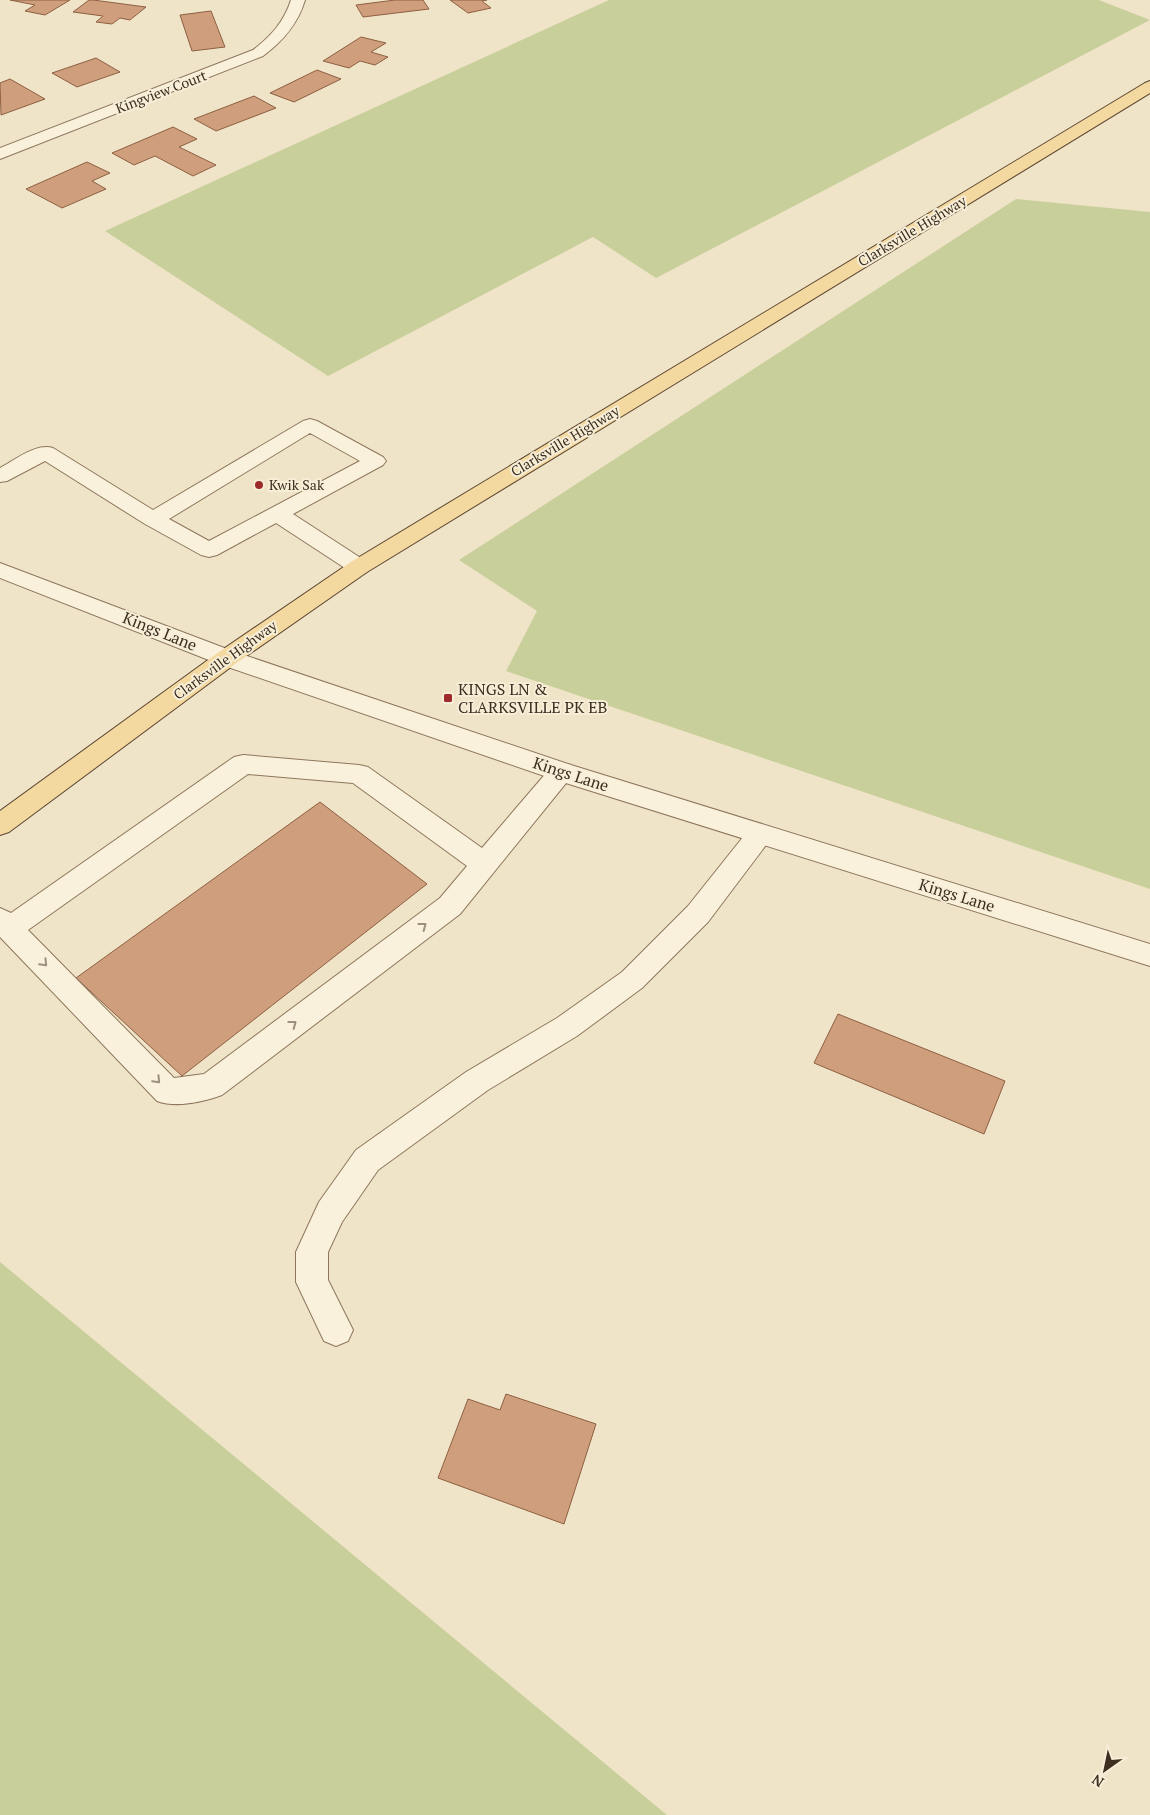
<svg xmlns="http://www.w3.org/2000/svg" width="1150" height="1815" font-family="'PT Serif',serif">
<style>
.green{fill:#c9cf9b}
.building{fill:#cf9f7d;stroke:#8d5f41}
.lines{fill:none;stroke-linecap:round;stroke-linejoin:round}
.service-casing{stroke:#8d765c;stroke-width:2}
.minor-casing{stroke:#8d765c;stroke-width:2}
.tertiary-casing{stroke:#8d765c;stroke-width:2}
.primary-casing{stroke:#5b4430;stroke-width:2}
.service{fill:#faf1dc;fill-rule:evenodd}
.minor{fill:#faf1dc;fill-rule:evenodd}
.tertiary{fill:#faf1dc;fill-rule:evenodd}
.primary{fill:#f3d9a0;fill-rule:evenodd}
.oneway{stroke:#9c907e}
.poi-dot{fill:#9e2a2b;stroke:#f7eed8;stroke-width:2}
.labels{text-anchor:middle;stroke-width:4;stroke-linejoin:round;paint-order:stroke}
.far-street-label{font-size:14px;fill:#3d2e20;stroke:#f7eed8}
.far-poi-label{font-size:14px;fill:#3d2e20;stroke:#f7eed8;text-anchor:start}
.street-label{font-size:16px;fill:#3d2e20;stroke:#f7eed8}
.poi-label{font-size:16px;fill:#3d2e20;stroke:#f7eed8;text-anchor:start}
</style>
<rect width="100%" height="100%" fill="#f0e4c8"/>
<path class="green" d="M609,0H1099L1150,20L656,278L593,237L328,376L105,231Z
M1016,199L1150,212V889L506,671L537,611L459,560Z
M0,1262L667,1815H0Z"/>
<path class="building" d="M10,0H70L45,15L25,11L35,5Z
M89,0H93L146,7L130,20L120,18L112,24L96,22L103,16L73,12Z
M395,0H423L429,9L363,17L356,5Z
M450,0H487L482,1L491,8L468,13Z
M211,11L225,47L192,51L180,15Z
M361,37L386,43L371,52L388,57L375,65L360,61L349,68L323,61Z
M96,58L120,72L77,87L52,73Z
M317,70L341,79L294,102L270,93Z
M10,79L45,99L1,115L0,83Z
M254,96L276,108L216,131L194,119Z
M173,127L197,139L179,147L216,165L193,176L155,156L134,165L112,153Z
M87,162L110,173L92,181L106,189L62,208L26,189Z
M320,802L427,884L182,1076L76,978Z
M838,1014L1005,1081L984,1134L814,1063Z
M506,1394L596,1424L564,1524L438,1478L468,1399L500,1410Z"/>
<g class="lines">
<g class="service-casing">
<path id="service" d="M310,419L317,421L383,457L386,461L383,465L293,514L367,562L370,567L367,572L359,574L351,572L276,523L217,555L209,557L201,555L145,524L45,461L7,481L0,482V468C15,460 36,443 53,448L153,510L303,421ZM310,433L360,461L209,541L169,519Z
M243,755L359,765L368,767L482,848L553,765L562,763L571,765L575,772L460,914L222,1095C203,1102 176,1108 157,1101L0,937V908L11,913L234,757ZM248,774L353,783L467,866L440,898L204,1074L174,1078L28,930Z
M760,824L769,827L773,834L769,841L708,922L642,988L577,1036L488,1090L378,1170L342,1222L328,1252V1280L353,1330L348,1341L336,1346L324,1341L296,1282V1252L319,1202L356,1150L466,1072L557,1018L622,972L688,906L751,827Z"/>
</g>
<g class="minor-casing">
<path id="minor" d="M291,0H305C298,24 283,41 263,56L0,159V148L253,50C271,36 284,22 291,0Z"/>
</g>
<g class="tertiary-casing">
<path id="tertiary" d="M0,563L235,652L571,765L1150,944V966L553,779L219,664L0,578Z"/>
</g>
<g class="primary-casing">
<path id="primary" d="M1150,81V93L367,572L235,664L9,832L0,835V811L219,652L351,562L1145,83Z"/>
</g>
<use href="#service" class="service"/>
<use href="#minor" class="minor"/>
<use href="#tertiary" class="tertiary"/>
<use href="#primary" class="primary"/>
</g>
<defs><path id="oneway-chevron" d="M-2-3.5L2.5 0L-2 3.5" fill="none" stroke-width="1.6" stroke-linecap="round" stroke-linejoin="round" transform="scale(1.25)"/></defs>
<g class="oneway">
<use href="#oneway-chevron" transform="translate(423 926) rotate(-37)"/>
<use href="#oneway-chevron" transform="translate(44 963) rotate(46)"/>
<use href="#oneway-chevron" transform="translate(293 1024) rotate(-37)"/>
<use href="#oneway-chevron" transform="translate(157 1080) rotate(46)"/>
</g>
<g class="poi-dot">
<circle cx="259" cy="485" r="5"/>
<rect x="443" y="693" width="10" height="10" rx="2.5"/>
</g>
<g class="labels">
<g class="far-street-label">
<text transform="translate(161 92) rotate(-21)" y="5">Kingview Court</text>
<text transform="translate(912 231) rotate(-31)" y="5">Clarksville Highway</text>
<text transform="translate(565 441) rotate(-31)" y="5">Clarksville Highway</text>
<text transform="translate(225 660) rotate(-36)" y="5">Clarksville Highway</text>
</g>
<g class="far-poi-label">
<text x="269" y="490">Kwik Sak</text>
</g>
<g class="street-label">
<text transform="translate(160 631) rotate(22)" y="6">Kings Lane</text>
<text transform="translate(571 774) rotate(18)" y="6">Kings Lane</text>
<text transform="translate(957 895) rotate(17)" y="6">Kings Lane</text>
</g>
<g class="poi-label">
<text x="458" y="695">KINGS LN &amp;<tspan x="458" dy="18">CLARKSVILLE PK EB</tspan></text>
</g>
</g>
<g transform="translate(1105 1770) rotate(213)" stroke="#f7eed8" stroke-width="4" paint-order="stroke">
<path d="M0-4L9 19L0 12L-9 19Z" fill="#3d2e20"/>
<text y="-8" font-size="14" font-weight="bold" text-anchor="middle" fill="#3d2e20">N</text>
</g>
</svg>
